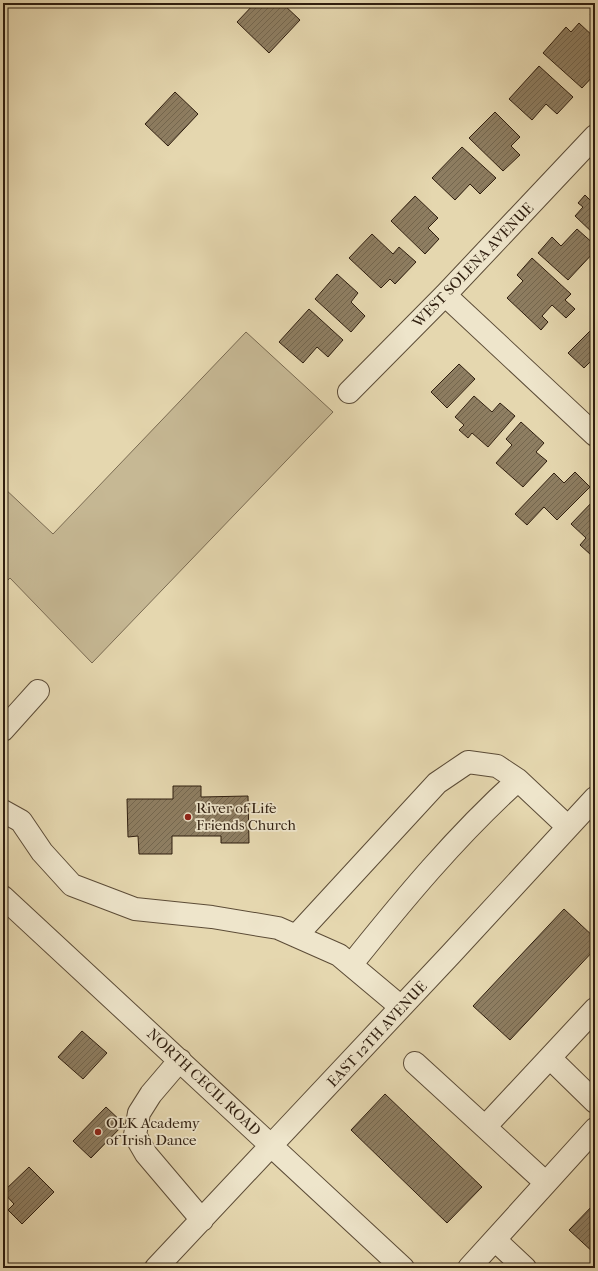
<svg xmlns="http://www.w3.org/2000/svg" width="598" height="1271" font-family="'IM FELL French Canon',serif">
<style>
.grass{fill:#c6b894;stroke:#7a6b52}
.building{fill:url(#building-hatch);stroke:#2f1e0f}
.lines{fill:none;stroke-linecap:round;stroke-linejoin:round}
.minor-casing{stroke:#5c4c37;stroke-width:24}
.minor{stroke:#eee5cb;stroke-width:22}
.poi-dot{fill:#8f2418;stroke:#eee5cb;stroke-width:1.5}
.labels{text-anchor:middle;stroke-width:3.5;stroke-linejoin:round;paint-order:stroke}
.street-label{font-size:15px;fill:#2f1e0f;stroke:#eee5cb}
.poi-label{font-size:15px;fill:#2f1e0f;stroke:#eee5cb;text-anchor:start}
</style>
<defs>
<pattern id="building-hatch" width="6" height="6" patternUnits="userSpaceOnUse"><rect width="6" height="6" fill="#8e7e62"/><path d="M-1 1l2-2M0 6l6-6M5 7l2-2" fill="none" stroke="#74674f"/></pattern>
</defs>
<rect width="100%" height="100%" fill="#e5d7af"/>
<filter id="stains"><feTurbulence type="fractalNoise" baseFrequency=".005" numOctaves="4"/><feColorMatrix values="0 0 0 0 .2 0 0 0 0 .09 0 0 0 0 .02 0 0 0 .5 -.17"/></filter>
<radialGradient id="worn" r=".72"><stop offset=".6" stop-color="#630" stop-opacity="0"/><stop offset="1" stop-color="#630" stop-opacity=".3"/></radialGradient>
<path class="grass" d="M246,332L333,412L92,663L10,578L3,585V487L53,534Z"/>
<path class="building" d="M255,3H282L300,20L269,53L237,22Z
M595,9V20L590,15Z
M579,23L595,38V61L590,67L595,71V74L582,88L543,53L566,27L571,32Z
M539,66L573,97L557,114L546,104L532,120L509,99Z
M175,92L198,114L168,146L145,124Z
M495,112L520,137L511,146L520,155L503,171L469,138Z
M462,147L496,178L480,194L470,184L455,200L432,178Z
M585,195L593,203L595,201V235L575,216L583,207L578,203Z
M415,196L438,218L428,228L439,239L425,254L391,221Z
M577,229L595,245V251L568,280L538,253L552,237L561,246Z
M372,234L393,254L399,247L416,262L395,284L390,279L381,288L349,258Z
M532,258L571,294L565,300L575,309L566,318L552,305L542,316L548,322L541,330L507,298L523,281L517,275Z
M337,274L358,293L351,302L365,316L351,332L315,299Z
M309,309L343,340L328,357L317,347L303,363L279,342Z
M595,326V362L592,360L584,368L568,353Z
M459,364L475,379L447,408L431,392Z
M474,396L492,412L500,403L515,416L488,447L472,433L468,438L459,430L464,425L455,417Z
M521,422L544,443L536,452L547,461L523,487L496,463L512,445L506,439Z
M575,472L590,487L557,520L544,507L527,525L515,514L554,473L564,483Z
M595,499V551L591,555L580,545L586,538L571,524Z
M173,786H201V797L248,796L249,843H221V836H172V854H139L138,836L128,837L127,799H173Z
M564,909L595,938V949L510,1040L473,1006Z
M82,1031L107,1053L83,1079L58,1057Z
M385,1094L482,1187L447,1223L351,1130Z
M106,1107L124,1124L91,1158L73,1141Z
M29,1167L54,1192L22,1224L8,1210L14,1204L3,1192Z
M595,1203V1254L569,1230Z"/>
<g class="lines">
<g class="minor-casing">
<path id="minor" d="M445,295L595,435
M349,392L445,295L595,136
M3,730L38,691
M3,811L21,821L42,852L72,885L135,909L212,917L278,928L339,955L401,1007
M3,897L403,1268
M296,936L437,783L468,762L497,766L518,780
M351,965C403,900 456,836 518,780L568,827
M550,1058L595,1102
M180,1060L151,1094L139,1113L135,1135L146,1154L202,1220
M415,1063L546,1183
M485,1127L595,1009
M495,1240L525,1268
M156,1268L451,954L595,798
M469,1268L595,1129"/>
</g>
<use href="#minor" class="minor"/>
</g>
<g class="poi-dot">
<circle cx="188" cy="817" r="4"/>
<circle cx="98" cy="1132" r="4"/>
</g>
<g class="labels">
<g class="street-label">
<text transform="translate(473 265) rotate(-46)" y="5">WEST SOLENA AVENUE</text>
<text transform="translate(377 1034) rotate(-47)" y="5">EAST 12TH AVENUE</text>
<text transform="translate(204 1082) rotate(43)" y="5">NORTH CECIL ROAD</text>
</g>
<g class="poi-label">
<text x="196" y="813">River of Life<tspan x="196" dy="17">Friends Church</tspan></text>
<text x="106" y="1128">OLK Academy<tspan x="106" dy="17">of Irish Dance</tspan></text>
</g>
</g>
<rect width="598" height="1271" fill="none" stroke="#e5d7af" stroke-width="16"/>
<rect x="4" y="4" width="590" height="1263" fill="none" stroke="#2f1e0f" stroke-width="2"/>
<rect x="8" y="8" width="582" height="1255" fill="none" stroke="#2f1e0f"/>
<rect width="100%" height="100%" filter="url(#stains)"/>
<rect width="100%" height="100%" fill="url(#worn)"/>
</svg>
